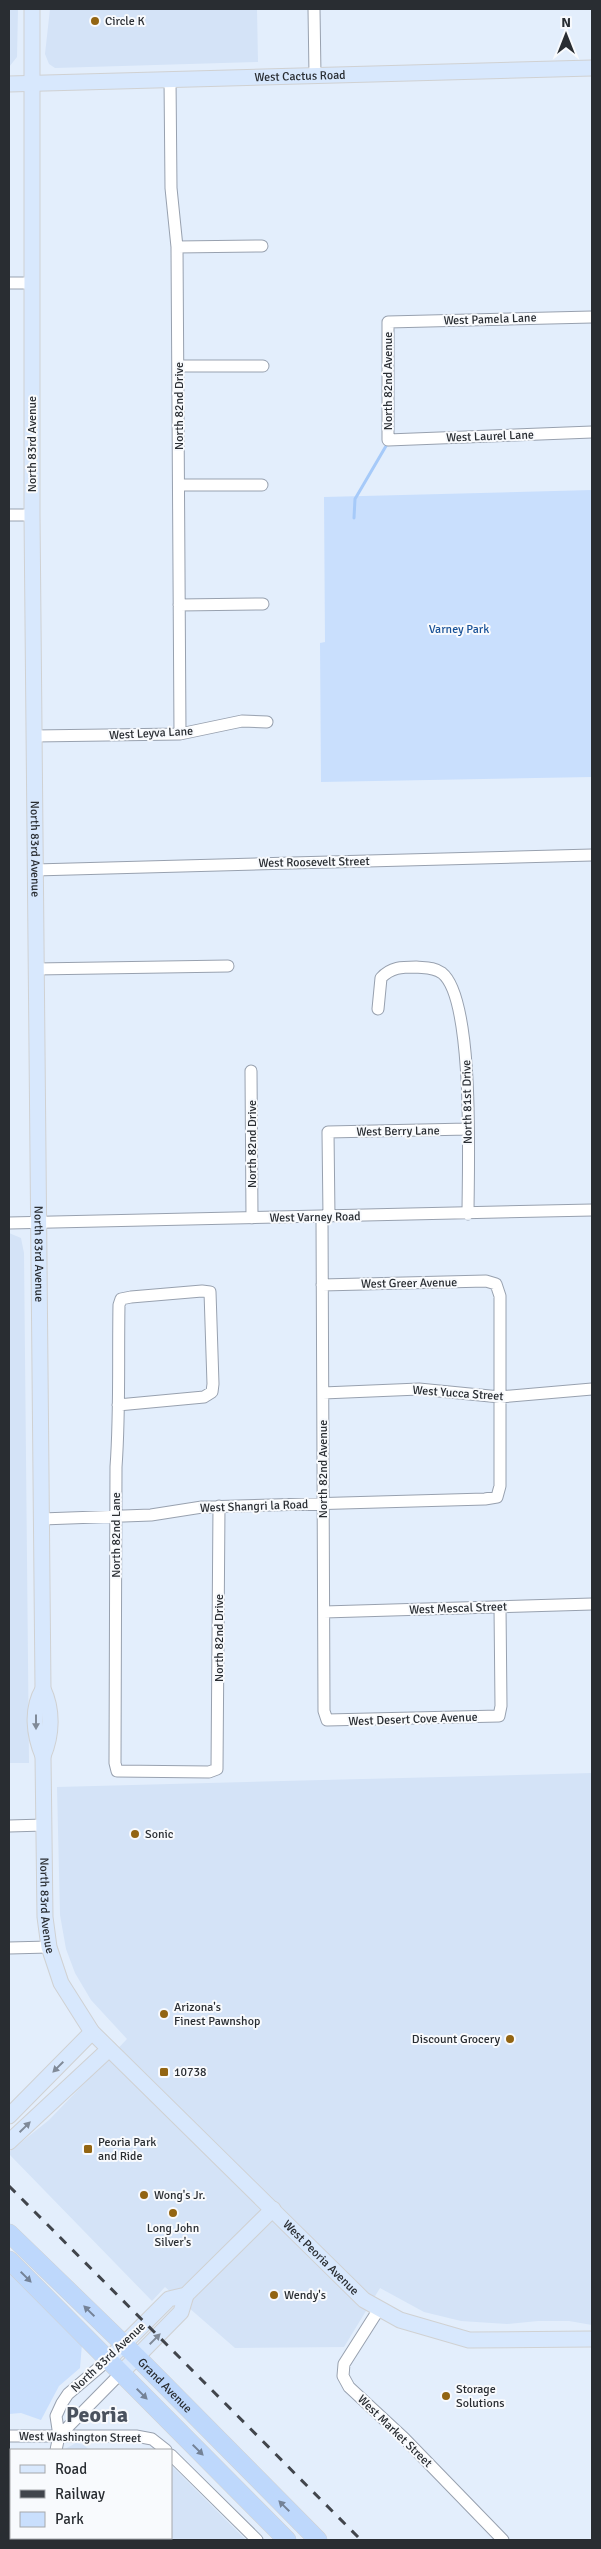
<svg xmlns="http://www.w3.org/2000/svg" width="601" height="2549" font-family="Signika,sans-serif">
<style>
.built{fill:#d4e3f7}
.green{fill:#c9dffd}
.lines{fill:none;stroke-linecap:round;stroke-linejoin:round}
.stream{stroke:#a6caf9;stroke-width:3}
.minor-casing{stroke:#98a1af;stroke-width:13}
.major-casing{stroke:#d0d1d2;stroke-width:17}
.highway-casing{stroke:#d0d1d2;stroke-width:19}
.minor{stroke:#fff;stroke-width:11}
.major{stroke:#d8e8fd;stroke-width:15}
.highway{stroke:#bed8fc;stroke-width:18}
.rail{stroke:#41454c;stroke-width:3;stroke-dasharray:9 9;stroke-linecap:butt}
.oneway{fill:#808a98}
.oneway2{fill:#748297}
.poi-dot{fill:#936512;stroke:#f8fafd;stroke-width:2}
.labels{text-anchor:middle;stroke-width:4;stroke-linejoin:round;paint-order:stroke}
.poi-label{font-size:12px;fill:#292d32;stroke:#f8fafd;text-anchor:start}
.street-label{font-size:12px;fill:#292d32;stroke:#f8fafd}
.park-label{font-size:12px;fill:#195297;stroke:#f8fafd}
.town-label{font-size:22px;font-weight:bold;fill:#4a525e;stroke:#f8fafd}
</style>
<rect width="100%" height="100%" fill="#e3eefc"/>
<path class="built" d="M9,9H18L17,57L9,67Z
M50,9H257L258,62L55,68L49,64L45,54Z
M9,1233L21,1238L24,1253L29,1763H9Z
M592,1773V2325L569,2321H538L507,2324L461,2321L424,2312L380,2288L344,2347L235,2348L165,2287L152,2301L9,2154V2152L49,2120L127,2039L91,2000L75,1973L66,1949L60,1915L57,1787Z
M76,2443L84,2445L89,2450H63Z
M9,2453H11V2518H9Z
M171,2465L246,2540H70V2538H171Z"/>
<path class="green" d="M592,490V777L321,782L320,643L325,642L324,497Z
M9,2271L82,2344L80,2368L59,2386L41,2420L21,2413L9,2414Z"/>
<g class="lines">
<path class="stream" d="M354,518L355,499L386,446"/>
<g class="minor-casing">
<path id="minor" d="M314,9L315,75
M170,79L171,188L177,247L180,734
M177,247L262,246
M9,283H31
M592,317L388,322V440L592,432
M179,366H263
M179,485H262
M9,515H32
M179,605L263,604
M34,736L180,734L242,721L267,722
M35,870L592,855
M36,969L228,966
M378,1009L381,978C391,967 402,967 416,967C425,968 434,967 442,973C475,999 468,1170 468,1214
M251,1071L252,1218
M322,1217L324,1711L327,1720L499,1716L501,1706L500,1607
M329,1217L328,1132L468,1129
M9,1223L592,1210
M323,1393L419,1389L500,1397L592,1389
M118,1405L204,1397L212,1392L213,1384L210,1292L202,1291L131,1297L121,1299L119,1305C118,1359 120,1413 116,1467L115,1763L117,1771L209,1772L217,1769L219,1506
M42,1519L151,1515L202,1507L485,1499L497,1497L500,1486V1296L496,1284L486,1281L322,1285
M324,1612L592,1604
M9,1826L44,1825
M9,1948L49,1947
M379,2309L344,2364L343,2376L349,2387L404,2438L503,2540
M9,2436H136L152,2439L166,2450
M59,2436L121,2373
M56,2450L59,2436L56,2416L62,2403L68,2394L108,2360
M171,2455L257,2540
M55,2540L56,2538"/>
</g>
<g class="major-casing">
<g id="major">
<path id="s1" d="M32,9V515L43,1689C53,1710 52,1735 43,1756"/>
<path id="s2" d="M9,84L592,68"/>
<path id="s3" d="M43,1689C31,1709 34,1735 43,1756L45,1917L49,1947L61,1983L92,2032L364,2300L400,2320L469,2340L592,2339"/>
<path d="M9,2116L92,2032"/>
<path d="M9,2142L109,2049"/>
<path d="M108,2360L169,2299L186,2295L273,2209"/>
<path d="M121,2373L181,2312L186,2295"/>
</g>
</g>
<g class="highway-casing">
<g id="highway">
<path id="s4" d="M9,2233L137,2357L318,2540"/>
<path d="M9,2260L287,2540"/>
</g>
</g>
<use href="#minor" class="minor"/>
<use href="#major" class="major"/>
<use href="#highway" class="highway"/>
<path class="rail" d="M9,2186L361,2540"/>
</g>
<defs><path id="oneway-solid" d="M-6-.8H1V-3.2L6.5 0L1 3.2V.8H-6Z" transform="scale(1.25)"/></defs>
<g class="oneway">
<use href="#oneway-solid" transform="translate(36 1722) rotate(90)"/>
<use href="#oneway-solid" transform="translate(58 2067) rotate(135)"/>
<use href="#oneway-solid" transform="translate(25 2127) rotate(-44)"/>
<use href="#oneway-solid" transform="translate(155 2339) rotate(-45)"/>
</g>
<g class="oneway2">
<use href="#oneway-solid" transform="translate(26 2277) rotate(45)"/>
<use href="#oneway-solid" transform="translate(89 2311) rotate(-136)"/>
<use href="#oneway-solid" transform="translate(142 2394) rotate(45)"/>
<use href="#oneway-solid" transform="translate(198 2450) rotate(45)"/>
<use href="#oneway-solid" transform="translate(284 2506) rotate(-135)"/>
</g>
<g class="poi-dot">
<circle cx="95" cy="21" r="5"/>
<circle cx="135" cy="1834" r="5"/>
<circle cx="164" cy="2014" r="5"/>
<circle cx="510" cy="2039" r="5"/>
<rect x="159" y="2067" width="10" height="10" rx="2.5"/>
<rect x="83" y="2144" width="10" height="10" rx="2.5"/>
<circle cx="144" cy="2195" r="5"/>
<circle cx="173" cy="2213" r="5"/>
<circle cx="274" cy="2295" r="5"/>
<circle cx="446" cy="2396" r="5"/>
</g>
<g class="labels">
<g class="poi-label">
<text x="105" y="25">Circle K</text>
<text x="145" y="1838">Sonic</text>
<text x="174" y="2011">Arizona's<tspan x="174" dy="14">Finest Pawnshop</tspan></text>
<text x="500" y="2043" text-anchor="end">Discount Grocery</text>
<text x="174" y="2076">10738</text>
<text x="98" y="2146">Peoria Park<tspan x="98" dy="14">and Ride</tspan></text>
<text x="154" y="2199">Wong's Jr.</text>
<text x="173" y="2232" text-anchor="middle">Long John<tspan x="173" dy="14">Silver's</tspan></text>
<text x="284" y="2299">Wendy's</text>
<text x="456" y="2393">Storage<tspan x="456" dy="14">Solutions</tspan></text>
</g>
<g class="street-label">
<text dy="4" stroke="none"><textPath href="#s2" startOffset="291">West Cactus Road</textPath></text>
<text transform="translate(490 319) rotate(-2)" y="4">West Pamela Lane</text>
<text transform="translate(388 381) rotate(-90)" y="4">North 82nd Avenue</text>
<text transform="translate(179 406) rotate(-90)" y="4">North 82nd Drive</text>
<text transform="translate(490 436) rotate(-2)" y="4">West Laurel Lane</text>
<text transform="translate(32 444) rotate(-90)" y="4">North 83rd Avenue</text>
<text transform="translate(151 733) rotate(-3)" y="4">West Leyva Lane</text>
<text dy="4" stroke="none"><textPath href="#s1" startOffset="840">North 83rd Avenue</textPath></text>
<text transform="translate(314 862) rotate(-1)" y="4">West Roosevelt Street</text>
<text transform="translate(467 1102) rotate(-91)" y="4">North 81st Drive</text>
<text transform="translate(398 1131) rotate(-1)" y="4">West Berry Lane</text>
<text transform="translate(252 1144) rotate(-90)" y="4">North 82nd Drive</text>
<text transform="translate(315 1217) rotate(-1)" y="4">West Varney Road</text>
<text dy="4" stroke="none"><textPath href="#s1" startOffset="1245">North 83rd Avenue</textPath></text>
<text transform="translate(409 1283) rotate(-1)" y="4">West Greer Avenue</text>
<text transform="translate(458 1393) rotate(4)" y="4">West Yucca Street</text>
<text transform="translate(323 1469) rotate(-90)" y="4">North 82nd Avenue</text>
<text transform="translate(254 1506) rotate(-2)" y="4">West Shangri la Road</text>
<text transform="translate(116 1535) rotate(-90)" y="4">North 82nd Lane</text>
<text transform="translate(458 1608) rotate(-2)" y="4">West Mescal Street</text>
<text transform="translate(219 1638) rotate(-90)" y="4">North 82nd Drive</text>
<text transform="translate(413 1719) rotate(-2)" y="4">West Desert Cove Avenue</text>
<text dy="4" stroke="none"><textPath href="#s3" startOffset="219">North 83rd Avenue</textPath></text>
<text dy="4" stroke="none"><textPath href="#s3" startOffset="678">West Peoria Avenue</textPath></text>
<text transform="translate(108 2357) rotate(-43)" y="4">North 83rd Avenue</text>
<text dy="4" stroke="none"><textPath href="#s4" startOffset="218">Grand Avenue</textPath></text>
<text transform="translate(395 2431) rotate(44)" y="4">West Market Street</text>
<text transform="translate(80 2437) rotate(1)" y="4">West Washington Street</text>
</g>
<g class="park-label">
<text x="459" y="633">Varney Park</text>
</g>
<g class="town-label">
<text x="97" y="2422">Peoria</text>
</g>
</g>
<rect width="601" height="2549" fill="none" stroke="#292d32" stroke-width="20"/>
<rect x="10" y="2449" width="162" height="90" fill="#f8fafd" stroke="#a5a8ac"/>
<rect x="20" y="2465" width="25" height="8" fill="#d8e8fd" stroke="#a5a8ac"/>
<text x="55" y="2474" font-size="15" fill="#292d32">Road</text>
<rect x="20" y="2490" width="25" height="8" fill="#41454c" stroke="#a5a8ac"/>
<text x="55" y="2499" font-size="15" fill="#292d32">Railway</text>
<rect x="20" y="2512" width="25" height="15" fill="#c9dffd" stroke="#a5a8ac"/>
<text x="55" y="2524" font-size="15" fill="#292d32">Park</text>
<g transform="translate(566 35)" stroke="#f8fafd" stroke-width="4" paint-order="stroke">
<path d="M0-4L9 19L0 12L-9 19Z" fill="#292d32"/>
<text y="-8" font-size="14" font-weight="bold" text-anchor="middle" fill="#292d32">N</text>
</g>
</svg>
